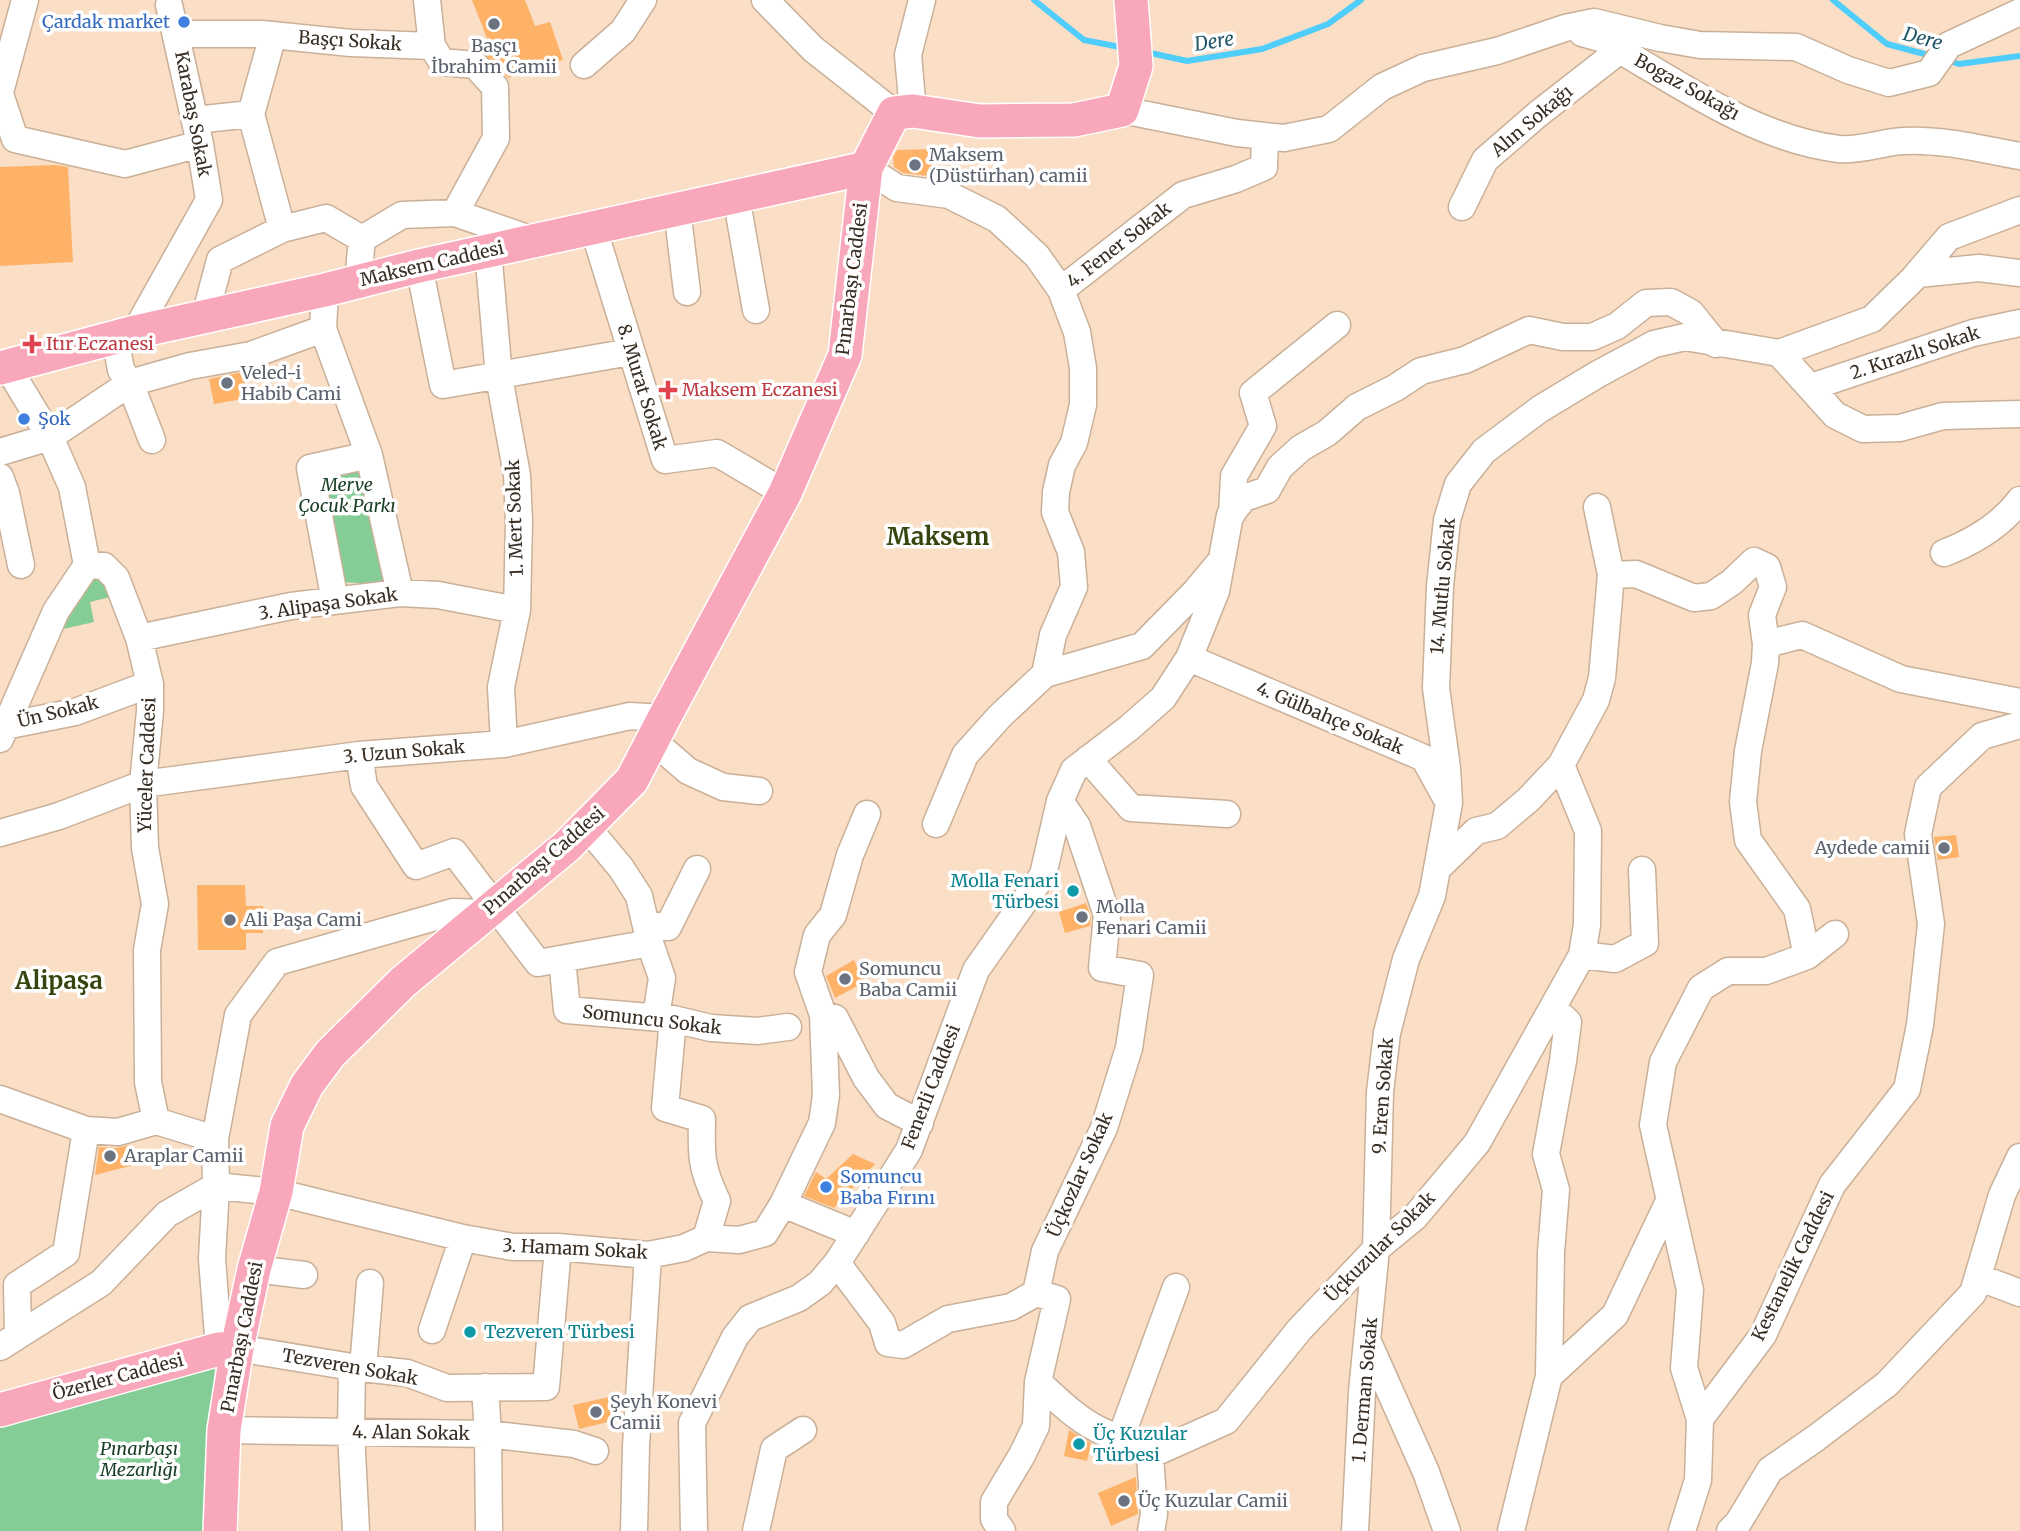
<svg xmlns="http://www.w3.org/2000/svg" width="2020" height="1531" font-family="Merriweather,serif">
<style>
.green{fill:#84cd96}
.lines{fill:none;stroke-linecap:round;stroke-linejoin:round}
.stream{stroke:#4fcdfb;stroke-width:6}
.building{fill:#fdb267}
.minor-casing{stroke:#cab098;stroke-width:29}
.major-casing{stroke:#fff;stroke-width:36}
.minor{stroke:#fff;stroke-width:26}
.major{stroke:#f9a7ba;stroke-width:33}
.shop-dot{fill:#3f7fe0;stroke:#fff;stroke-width:2.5}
.worship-dot{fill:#6b7280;stroke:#fff;stroke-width:2.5}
.health-dot{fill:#e0444e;stroke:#fff;stroke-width:2.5}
.culture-dot{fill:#0f9aa8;stroke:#fff;stroke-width:2.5}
.labels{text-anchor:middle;stroke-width:7;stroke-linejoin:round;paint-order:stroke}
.shop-label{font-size:18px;fill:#366cbe;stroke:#fff;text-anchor:start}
.street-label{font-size:18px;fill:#382e24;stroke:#fff}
.worship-label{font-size:18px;fill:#5b616d;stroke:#fff;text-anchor:start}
.health-label{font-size:18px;fill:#be3a42;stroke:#fff;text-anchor:start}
.park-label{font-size:18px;font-style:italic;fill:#1b4026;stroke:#fff}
.culture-label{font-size:18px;fill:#0d838f;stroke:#fff;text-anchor:start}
.water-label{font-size:19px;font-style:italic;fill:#1f5366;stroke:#fff}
.district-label{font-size:24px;font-weight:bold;fill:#36450e;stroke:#fff}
</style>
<rect width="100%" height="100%" fill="#fadec6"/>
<path class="green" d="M366,465L389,585L340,582L317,473Z
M99,577L114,596L90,602L94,622L41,634L70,583Z
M215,1364L208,1531H0V1424Z"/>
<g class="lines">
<path class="stream" d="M1034,0L1084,40L1125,48
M1833,0L1887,44L1932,56
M1146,52L1187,61L1262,49L1328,24L1361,0
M1946,60L1959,64L2020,56"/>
</g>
<path class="building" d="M472,0H525L535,26L550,22L563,60L508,78L483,53L480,44L488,41Z
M936,149L937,177L903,173L894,167L893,157L897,150Z
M56,165L68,167L73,262L0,266V167Z
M243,372L248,398L214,404L209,379Z
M1956,835L1959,857L1938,860L1934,837Z
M197,885H245L246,906H263V933H246V950H198Z
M1086,903L1091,917L1090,926L1065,933L1059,912Z
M854,960L865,982L835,998L826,976Z
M129,1145L134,1165L95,1175L99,1147L117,1148Z
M853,1154L875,1164L834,1208L804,1196L816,1172L826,1179Z
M614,1396L620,1419L579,1429L573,1405Z
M1069,1430L1091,1443L1087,1461L1064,1456Z
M1136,1477L1138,1514L1111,1526L1098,1493Z"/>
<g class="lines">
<g class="minor-casing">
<path id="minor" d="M427,0L432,46L442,62L475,65L495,87L496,138L455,213
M765,0L813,49L894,113
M1582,33L1607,40L1620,50C1686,89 1761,140 1839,149C1860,151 1883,142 1903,141C1943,139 1981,149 2020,156
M176,34H262L351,43L432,46
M273,35L251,114L282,229
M584,65L623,31L643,0
M0,92L25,0
M0,94L15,139L125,164L200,144
M1122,110L1237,133L1284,138L1329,129L1382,87L1423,68L1497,51L1565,28L1594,22L1660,38L1700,45L1796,47L1848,70L1889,83L1929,73L1949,45L2020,12
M913,111L908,55L922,0
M195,120L251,114
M866,168L897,188L949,195L997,219L1037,256L1061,290L1077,332L1083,368V405L1074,443L1062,465L1056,492L1055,512L1071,552L1074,587L1053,635L1045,674
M736,196L756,310
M1462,207L1485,160L1538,114L1620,50
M677,209L687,292
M593,227L665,460L717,453L785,493
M488,250L499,377L517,475L519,521L517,610L501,687L504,744
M419,266L443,385L630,352
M1918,274L1979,268L2020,273
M358,281L362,239L402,215L455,213L533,240
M325,290L323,329L369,455L400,593
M1061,290L1183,195L1236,179L1264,167L1265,136
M205,316L220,260L282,229L326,218L362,239
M135,332L209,200L200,144L169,5
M115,337L121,370L130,383L152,440
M1779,353L1872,319L1913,279L1949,237L2020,210
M7,366L50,437L72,487L87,565L104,566L116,578L139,638L150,684V711L143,784L145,848L155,904L147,950L148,1082L156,1121
M1811,387L1973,333L2020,323
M0,452L50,437L130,383L190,366L251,355L323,329
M0,477L6,493L21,565
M1232,514L1234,476L1263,426L1253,393L1337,325
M1944,553C1973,542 2001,525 2020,500
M1611,575L1636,574L1694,598L1711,596L1732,582L1754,561L1767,567L1773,587L1762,615L1766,644L1765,663L1748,751L1743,802L1748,840L1797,909L1807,956L1766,971H1728L1701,988L1663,1062L1653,1125L1690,1290L1684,1368L1700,1419
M335,601L310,468L369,455
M139,638L291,606L400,593L438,595L517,610
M1766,644L1802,635L1901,679L2020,702
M1189,658L1424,758L1445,796
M5,726L75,712L150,684
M0,739L56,611L87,565
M652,740L688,771L723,787L759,791
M359,755L364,786L416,866L454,852L538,963L650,943
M1088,759L1131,808L1227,814
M936,824L965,755L1000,716L1045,674L1142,646L1195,592L1220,562
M586,826L621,868L639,896L650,943L662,978L656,1017
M0,833L59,816L143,784L359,755L504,744L630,716L664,718
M1438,868L1476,831L1497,826L1528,800L1561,765L1596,700L1602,678L1611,575L1597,507
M646,925L668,927L697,869
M1582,955L1615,959L1645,943L1642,870
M1807,956L1835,934
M562,959L567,1010L673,1019L711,1028L758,1031L788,1027
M823,1015L835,1018L866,1078L887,1106L920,1123
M673,1019L665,1108L702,1119C701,1155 701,1168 717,1201L706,1238
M0,1099L86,1130L118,1132L156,1121
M156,1121L215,1139
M783,1204L822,1123L826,1095L823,1015L808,972L817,935L833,915L850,855L867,814
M254,1269L304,1275
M1978,1277L2020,1293
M1036,1293L1011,1307L948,1319L903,1345L888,1343L882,1323L837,1263L909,1150L976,970L1043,875L1060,801L1074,770L1129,728L1163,698L1189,658L1216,591L1230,515L1244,498L1267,490L1280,467L1301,448L1327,433L1357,407L1395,388L1421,371L1465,360L1529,330L1563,337H1592L1617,326L1646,303L1671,302L1691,313L1716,344
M1036,1293L1045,1251L1104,1128L1129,1048L1140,975L1102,968L1107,915L1077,826L1060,801
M1036,1293L1057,1299L1038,1382C1059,1401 1079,1422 1106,1433C1126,1441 1132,1439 1150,1455L1154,1514L1151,1531
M432,1330L463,1238
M18,1335L17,1285L66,1253L86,1130
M1368,1342L1426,1472L1447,1531
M0,1347L101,1283L167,1214L216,1186L276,1192L463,1238L513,1247H558L648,1255L684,1248L706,1238L739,1240L765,1233L783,1204L856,1234
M237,1348L352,1367L407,1373L447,1388L546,1387L558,1247
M219,1349L212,1259L216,1186L215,1139L238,1015L277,962L453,912L486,913
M352,1367L351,1432L356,1531
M363,1368L370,1283
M1549,1376L1551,1252L1556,1190L1546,1154L1563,1061L1568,1022L1553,1008
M485,1387L488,1434L489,1531
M224,1430L488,1434L574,1444L595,1451
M1121,1437L1176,1287
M1150,1455L1226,1421L1299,1330L1376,1249L1415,1217L1477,1143L1582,955L1587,925L1588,831L1561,765
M634,1531L636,1446L648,1255
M694,1531L692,1423L735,1337L750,1318L799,1298L820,1283L837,1263
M756,1531L774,1449L803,1430
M1002,1531L994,1519V1502L1022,1455L1036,1426L1038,1382
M1355,1531L1362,1392L1376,1249L1380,1092L1387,1033L1406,959L1432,896L1449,803L1447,768L1436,688L1440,586L1447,520L1458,484L1484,451L1540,409L1598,374L1654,344L1685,337L1779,353L1835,415L1863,429L1900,428L1943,416L2020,414
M1511,1531L1549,1376L1615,1315L1669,1201
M1682,1531L1698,1480L1700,1419L1763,1335L1832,1185L1907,1089L1920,1025L1931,924L1918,834L1928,787L1982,736L2020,725
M1730,1531L1738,1523L1770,1470L1816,1438L1887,1384L1973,1293L2002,1195L2020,1157"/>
</g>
<g class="major-casing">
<path id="major" d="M0,368L135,332L325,290L419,266L866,168
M0,1410L219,1349L237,1348
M220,1531L224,1430L237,1348L254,1269L276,1192L287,1126L307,1085L330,1054L403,982L567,846L632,780L664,718L785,493L845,355L866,168L894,113L913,111L980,121L1074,120L1122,110L1136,66L1131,0"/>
</g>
<use href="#minor" class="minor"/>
<use href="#major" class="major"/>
</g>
<g class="shop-dot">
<circle cx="184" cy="22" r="7"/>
<circle cx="24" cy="419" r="7"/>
<circle cx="826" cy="1187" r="7"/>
</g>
<g class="worship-dot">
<circle cx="494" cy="24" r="7"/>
<circle cx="915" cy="165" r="7"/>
<circle cx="227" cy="383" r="7"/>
<circle cx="1944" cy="848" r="7"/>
<circle cx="1082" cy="917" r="7"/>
<circle cx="230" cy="920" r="7"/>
<circle cx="845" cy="979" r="7"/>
<circle cx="110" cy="1156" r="7"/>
<circle cx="596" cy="1412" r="7"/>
<circle cx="1124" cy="1501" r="7"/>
</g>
<g class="health-dot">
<path d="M28.5 333.5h7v7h7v7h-7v7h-7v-7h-7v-7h7z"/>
<path d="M664.5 379.5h7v7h7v7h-7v7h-7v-7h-7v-7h7z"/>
</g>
<g class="culture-dot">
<circle cx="1073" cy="891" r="7"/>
<circle cx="470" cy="1332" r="7"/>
<circle cx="1079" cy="1444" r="7"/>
</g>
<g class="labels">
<g class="shop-label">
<text x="170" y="28" text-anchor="end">Çardak market</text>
<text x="38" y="425">Şok</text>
<text x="840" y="1183">Somuncu<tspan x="840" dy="21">Baba Fırını</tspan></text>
</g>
<g class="street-label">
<text transform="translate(350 41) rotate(4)" y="6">Başçı Sokak</text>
<text transform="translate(1687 87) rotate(29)" y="6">Bogaz Sokağı</text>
<text transform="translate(193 114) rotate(79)" y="6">Karabaş Sokak</text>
<text transform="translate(1532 121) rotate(-40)" y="6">Alın Sokağı</text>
<text transform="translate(1119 245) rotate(-38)" y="6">4. Fener Sokak</text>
<text transform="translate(432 264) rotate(-13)" y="6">Maksem Caddesi</text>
<text transform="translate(852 279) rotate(-83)" y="6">Pınarbaşı Caddesi</text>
<text transform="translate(1915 353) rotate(-18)" y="6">2. Kırazlı Sokak</text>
<text transform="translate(642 387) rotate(73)" y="6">8. Murat Sokak</text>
<text transform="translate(515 518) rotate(-92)" y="6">1. Mert Sokak</text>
<text transform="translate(1443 586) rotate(-85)" y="6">14. Mutlu Sokak</text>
<text transform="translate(328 604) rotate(-8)" y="6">3. Alipaşa Sokak</text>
<text transform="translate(58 712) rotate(-14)" y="6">Ün Sokak</text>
<text transform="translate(1330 718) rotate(23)" y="6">4. Gülbahçe Sokak</text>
<text transform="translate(404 752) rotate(-5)" y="6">3. Uzun Sokak</text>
<text transform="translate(147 765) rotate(-88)" y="6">Yüceler Caddesi</text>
<text transform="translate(544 861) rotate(-41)" y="6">Pınarbaşı Caddesi</text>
<text transform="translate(652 1020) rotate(7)" y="6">Somuncu Sokak</text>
<text transform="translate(931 1087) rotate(-69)" y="6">Fenerli Caddesi</text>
<text transform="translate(1383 1096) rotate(-86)" y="6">9. Eren Sokak</text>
<text transform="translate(1080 1175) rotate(-66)" y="6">Üçkozlar Sokak</text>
<text transform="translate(1380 1247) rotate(-45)" y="6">Üçkuzular Sokak</text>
<text transform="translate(575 1249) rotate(3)" y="6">3. Hamam Sokak</text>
<text transform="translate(1793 1266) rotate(-64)" y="6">Kestanelik Caddesi</text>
<text transform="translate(242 1337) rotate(-79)" y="6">Pınarbaşı Caddesi</text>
<text transform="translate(350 1367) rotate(10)" y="6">Tezveren Sokak</text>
<text transform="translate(118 1377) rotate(-15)" y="6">Özerler Caddesi</text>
<text transform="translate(1365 1390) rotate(-85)" y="6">1. Derman Sokak</text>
<text transform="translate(411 1433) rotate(1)" y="6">4. Alan Sokak</text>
</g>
<g class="worship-label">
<text x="494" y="52" text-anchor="middle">Başçı<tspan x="494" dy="21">İbrahim Camii</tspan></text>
<text x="929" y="161">Maksem<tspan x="929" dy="21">(Düstürhan) camii</tspan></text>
<text x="241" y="379">Veled-i<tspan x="241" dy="21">Habib Cami</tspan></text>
<text x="1930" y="854" text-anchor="end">Aydede camii</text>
<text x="1096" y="913">Molla<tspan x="1096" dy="21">Fenari Camii</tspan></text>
<text x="244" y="926">Ali Paşa Cami</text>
<text x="859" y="975">Somuncu<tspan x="859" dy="21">Baba Camii</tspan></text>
<text x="124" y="1162">Araplar Camii</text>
<text x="610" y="1408">Şeyh Konevi<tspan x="610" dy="21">Camii</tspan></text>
<text x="1138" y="1507">Üç Kuzular Camii</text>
</g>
<g class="health-label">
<text x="46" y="350">Itır Eczanesi</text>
<text x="682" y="396">Maksem Eczanesi</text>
</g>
<g class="park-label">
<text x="347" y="491">Merve<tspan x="347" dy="21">Çocuk Parkı</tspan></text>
<text x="139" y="1455">Pınarbaşı<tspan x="139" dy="21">Mezarlığı</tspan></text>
</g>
<g class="culture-label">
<text x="1059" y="887" text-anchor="end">Molla Fenari<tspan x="1059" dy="21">Türbesi</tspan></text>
<text x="484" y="1338">Tezveren Türbesi</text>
<text x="1093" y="1440">Üç Kuzular<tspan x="1093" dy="21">Türbesi</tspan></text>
</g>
<g class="water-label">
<text transform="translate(1923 38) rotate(15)" y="7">Dere</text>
<text transform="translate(1214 41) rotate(-9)" y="7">Dere</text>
</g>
<g class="district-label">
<text x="938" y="545">Maksem</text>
<text x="59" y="989">Alipaşa</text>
</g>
</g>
</svg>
